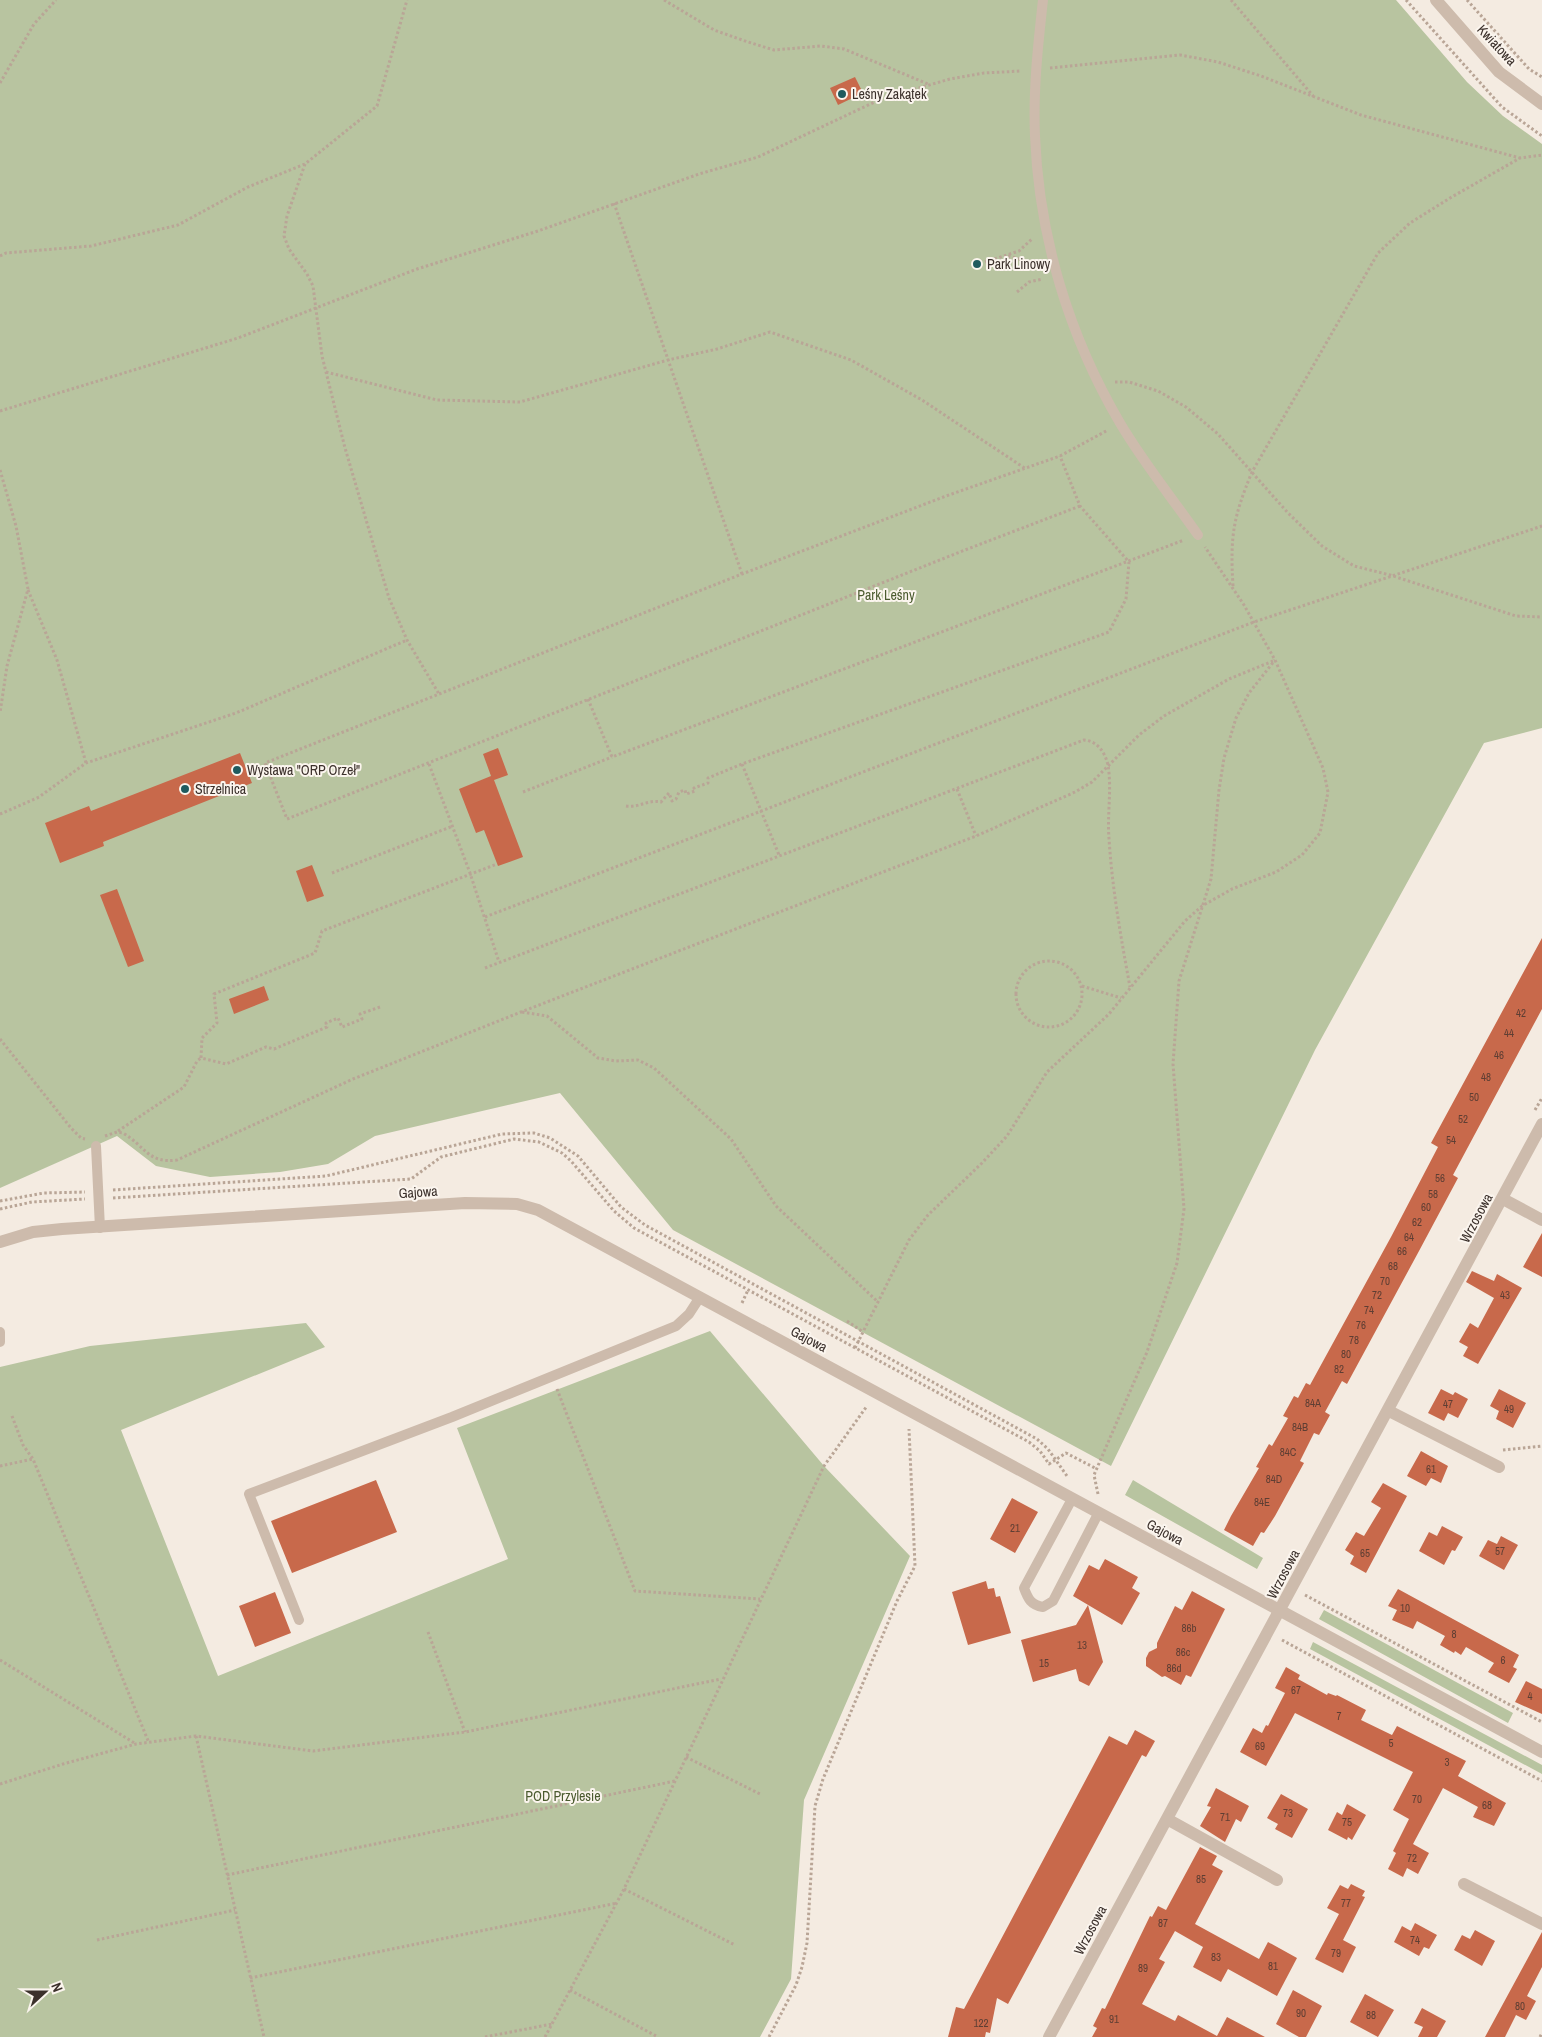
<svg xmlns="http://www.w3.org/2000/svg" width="1542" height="2037" font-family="'Archivo Narrow',sans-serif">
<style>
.green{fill:#b8c4a0}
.building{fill:#c8694b}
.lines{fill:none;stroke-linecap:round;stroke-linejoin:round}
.path{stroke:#b9a596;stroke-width:3;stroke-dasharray:2.5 2.5;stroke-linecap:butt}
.service{stroke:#cdbbac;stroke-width:10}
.minor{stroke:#cdbbac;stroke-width:12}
.poi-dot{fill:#1f5a5e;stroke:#fbf5ee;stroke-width:2}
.labels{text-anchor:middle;stroke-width:4;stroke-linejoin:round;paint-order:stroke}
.number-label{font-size:11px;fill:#5e3e33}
.street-label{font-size:14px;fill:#3b302b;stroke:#fbf5ee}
.poi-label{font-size:14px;fill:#3b302b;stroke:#fbf5ee;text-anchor:start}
.park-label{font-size:14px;fill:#4a5a2e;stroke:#fbf5ee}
</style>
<rect width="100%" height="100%" fill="#f4ebe1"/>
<path class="green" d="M0,0H1396L1467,82L1503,116L1542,144V728L1484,743L1315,1050L1111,1466L673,1230L560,1093L375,1136L328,1164L280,1172L210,1177L156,1166L117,1136L0,1188Z
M306,1323L325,1347L121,1430L218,1676L508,1559L457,1428L710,1331L824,1466L910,1556L804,1800L791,1979L760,2037H0V1367L90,1346Z
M1133,1480L1263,1558L1257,1569L1125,1495Z
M1324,1610L1513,1713L1508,1723L1319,1619Z
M1313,1642L1542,1765V1774L1310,1649Z"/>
<path class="building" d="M855,77L863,93L838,105L830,88Z
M498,748L508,775L494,780L523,857L498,866L484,830L476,833L459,789L491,776L483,754Z
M240,753L252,783L103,842L104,846L60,863L45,823L89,806L91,811Z
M312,865L324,896L307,902L296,871Z
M117,889L144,961L128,967L100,895Z
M1542,938V1009L1453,1175L1458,1178L1419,1251L1347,1384L1342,1381L1325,1412L1330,1415L1319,1435L1314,1433L1300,1461L1304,1463L1275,1516L1264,1533L1261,1532L1253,1546L1224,1530L1231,1516L1259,1468L1256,1467L1269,1444L1272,1446L1288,1418L1283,1416L1294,1396L1298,1398L1306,1383L1310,1385L1391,1237L1438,1147L1431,1143Z
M264,986L269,1000L234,1014L229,999Z
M1542,1233V1277L1523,1267Z
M1472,1271L1494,1281L1497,1274L1522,1288L1478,1364L1463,1356L1468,1347L1459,1342L1470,1323L1478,1328L1494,1298L1466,1282Z
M1441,1389L1453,1395L1455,1392L1468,1399L1458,1418L1448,1413L1444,1421L1428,1413Z
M1499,1389L1526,1403L1513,1428L1496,1419L1499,1411L1490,1406Z
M1421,1451L1448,1466L1441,1483L1431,1478L1426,1486L1407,1476Z
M376,1480L397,1532L292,1573L271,1521Z
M1383,1483L1407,1496L1366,1573L1350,1564L1354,1556L1345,1550L1356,1532L1364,1536L1381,1508L1371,1502Z
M1012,1498L1038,1512L1015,1553L990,1539Z
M1442,1526L1463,1537L1455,1551L1452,1550L1444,1565L1419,1551L1429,1532L1437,1536Z
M1501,1536L1518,1545L1504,1570L1479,1556L1488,1540L1497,1544Z
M1105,1559L1138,1577L1132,1588L1140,1593L1122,1625L1073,1596L1089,1565L1099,1570Z
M986,1581L988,1589L994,1588L996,1597L1000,1596L1011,1633L968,1645L952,1592Z
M1398,1589L1519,1655L1513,1667L1517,1669L1509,1683L1488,1672L1494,1663L1466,1647L1461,1655L1455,1651L1454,1653L1440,1645L1445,1636L1417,1621L1413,1629L1392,1620L1397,1610L1388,1606Z
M1192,1591L1225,1609L1191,1677L1186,1675L1181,1685L1165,1676L1162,1677L1146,1666V1658L1149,1652L1157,1648V1643L1175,1606L1182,1610Z
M275,1592L291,1633L255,1647L239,1606Z
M1088,1605L1103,1662L1089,1686L1079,1681L1076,1669L1033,1682L1021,1640L1076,1625Z
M1286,1667L1300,1675L1298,1679L1327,1695L1328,1693L1336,1696L1337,1695L1366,1710L1361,1720L1392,1735L1397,1726L1466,1761L1458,1776L1506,1803L1494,1826L1473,1817L1478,1807L1443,1788L1413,1844L1429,1853L1418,1874L1407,1868L1403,1877L1388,1869L1396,1853L1393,1851L1409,1819L1393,1810L1413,1772L1295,1713L1266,1766L1240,1752L1253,1728L1262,1733L1266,1725L1268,1726L1285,1693L1275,1688Z
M1526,1681L1542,1689V1714L1515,1702Z
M1135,1730L1155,1741L1146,1757L1142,1755L1008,2004L997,1998L990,2033L986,2032L985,2037H948L956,2007L964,2009L1109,1736L1127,1745Z
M1216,1788L1249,1806L1241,1822L1236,1819L1225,1842L1200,1826L1211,1807L1207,1806Z
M1281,1794L1308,1809L1292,1838L1275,1829L1278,1824L1267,1818Z
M1347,1804L1366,1815L1352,1840L1348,1837L1347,1840L1328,1830L1337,1812L1342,1815Z
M1200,1847L1217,1856L1212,1865L1223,1871L1195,1924L1259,1959L1268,1942L1297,1958L1277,1996L1228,1969L1221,1982L1193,1967L1203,1947L1175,1931L1159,1959L1165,1962L1142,2004L1175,2021L1178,2015L1217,2036L1227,2017L1265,2037H1092L1097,2028L1093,2026L1102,2008L1105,2009L1150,1916L1152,1917L1158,1906L1166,1910Z
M1351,1884L1365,1891L1362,1896L1365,1897L1343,1940L1356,1947L1343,1973L1315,1959L1339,1914L1327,1908L1340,1885L1348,1889Z
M1415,1923L1437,1935L1429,1949L1424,1947L1419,1956L1394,1942L1402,1926L1411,1931Z
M1475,1930L1495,1941L1482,1966L1454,1950L1462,1935L1470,1939Z
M1542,1932V1967L1527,1996L1536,2001L1526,2020L1516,2015L1505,2037H1485Z
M1293,1990L1322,2006L1306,2037H1299L1276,2024Z
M1365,1994L1394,2010L1378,2037L1350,2022Z
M1422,2008L1446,2021L1437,2037H1418L1423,2027L1414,2023Z"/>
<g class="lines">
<path class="path" d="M664,0L714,30L748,42L774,50L821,46L844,49L928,84
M1231,0L1314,97
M1406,0L1502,107L1542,136
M1467,0L1529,69L1542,77
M1050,68L1180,55L1218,62L1261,76L1361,115L1520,158
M0,83L34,24L56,0
M305,164L287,216L284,236L289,249L307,274L313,286L322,356L345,448L389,598L407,640L439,694
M614,203L742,574
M0,256L6,253L91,246L178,225L248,187L305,164L377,106L407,0
M1008,256L1038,264
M985,262L1019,251L1033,238
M1017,292L1029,282L1043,279
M326,372L437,400L520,402L668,360L717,349L770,332L851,360L922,400L1026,469
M1115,382H1129L1158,391L1186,407L1218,434L1288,513L1322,546L1354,566L1390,575L1516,616L1542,617
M0,411L238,338L417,269L538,231L699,174L758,157L881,99L950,79L984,73L1021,71
M0,470L16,526L28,589L7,666L0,713
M1080,506L965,550L287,819L265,763L742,574L946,496L1060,456L1108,430
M1233,586C1230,536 1233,518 1252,472L1378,253L1410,223L1450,198L1520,158L1542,155
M28,590L57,660L86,763
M588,699L612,757L1184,540
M429,764L470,873L499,962
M742,764L779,855
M957,789L976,836
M523,792L612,757
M626,806C639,808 649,799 661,802L669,793L672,801L676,799L679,792L685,790L686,794L695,791L694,788L708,783V778L742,764L1109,632L1126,599L1129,562L1080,506L1060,456
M0,814L39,797L86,763L236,713L407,640
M332,873L453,826
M485,917L1254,622L1542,526
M1016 994a33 33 0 1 1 66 0a33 33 0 1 1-66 0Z
M485,968L1084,740C1097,741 1105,752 1108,765C1112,789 1107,815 1109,838C1112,888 1121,938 1130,987
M1082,986L1121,998
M380,1007L360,1014L362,1019L342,1027L338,1018L326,1023L327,1027L274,1049L266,1047L226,1064L201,1058L202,1038L217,1023L214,994L315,953L322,931L497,864
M522,1012L547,1016L598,1058L616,1061L638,1060L654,1068L731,1139L776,1206L878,1302
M0,1039L71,1128L81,1138L85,1139
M1535,1110L1542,1098
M118,1131L184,1087L197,1061L201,1058
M105,1136L117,1132L123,1133C145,1146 148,1164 177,1160L353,1079L521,1012L976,836L1075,792L1092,782L1139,735L1164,716L1229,679L1273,661
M113,1190L326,1176L502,1134L534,1133L550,1138L578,1156L621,1207L645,1225L1037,1439L1048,1449L1067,1476
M113,1198L411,1179L441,1157L514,1139L539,1142L562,1153L571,1161L614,1211L634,1228L1029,1442L1040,1451L1049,1464L1066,1453L1097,1469
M0,1201L44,1193L85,1192
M0,1209L32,1202L85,1199
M742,1303L748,1290
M847,1321L863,1332
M855,1348L909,1240L928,1215L982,1163L1007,1136L1047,1072L1109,1014L1185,921L1202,906L1232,889L1276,872L1302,855L1320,833L1328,792L1323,768L1275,660L1244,605L1205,547
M557,1389L635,1591L760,1599
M12,1416L23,1445L33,1459L149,1743
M1503,1450L1542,1446
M0,1466L33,1459
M1098,1494L1094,1475L1147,1352L1177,1263L1184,1209L1173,1064L1179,981L1211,879L1219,790L1224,758L1236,718L1249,693L1275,660
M1305,1595L1542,1722
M428,1632L465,1732
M1282,1640L1542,1781
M0,1660L136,1744
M196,1736L264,2037
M686,1757L762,1795
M0,1784L63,1764L136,1744L196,1736L313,1751L465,1732L721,1679
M227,1875L675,1781
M624,1889L735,1945
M97,1940L235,1910
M250,1978L617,1903
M570,1990L658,2037
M485,2037L552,2024
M545,2037L624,1889L824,1466L867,1406
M769,2037L796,1985L802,1967L807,1943L815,1806L823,1779L897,1601L915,1566L909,1429
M1540,2037L1542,2033"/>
<path class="service" d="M1043,0C1038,45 1033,90 1035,136C1039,237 1069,336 1120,423C1143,462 1172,498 1198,535
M96,1146L100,1228
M0,1332V1342
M1072,1499L1024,1588C1028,1599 1031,1605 1043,1607L1053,1601L1098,1514
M299,1620L249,1494L452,1417L676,1326L689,1314L700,1297"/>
<path class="minor" d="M1436,0L1499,72L1542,104
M1503,1199L1542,1220
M0,1242L33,1232L62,1229L465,1203L517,1204L538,1210L1542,1752
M1389,1411L1499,1467
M1167,1819L1277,1880
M1464,1884L1542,1924
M1049,2037L1542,1124"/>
</g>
<g class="poi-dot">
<circle cx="842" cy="94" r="5"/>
<circle cx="977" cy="264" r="5"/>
<circle cx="237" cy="770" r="5"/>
<circle cx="185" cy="789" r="5"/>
</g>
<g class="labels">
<g class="number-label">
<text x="1521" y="1017">42</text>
<text x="1509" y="1037">44</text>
<text x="1499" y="1059">46</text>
<text x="1486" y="1081">48</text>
<text x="1474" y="1101">50</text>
<text x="1463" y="1123">52</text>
<text x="1451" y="1144">54</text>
<text x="1440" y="1182">56</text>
<text x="1433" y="1198">58</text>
<text x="1426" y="1211">60</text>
<text x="1417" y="1226">62</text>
<text x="1409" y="1241">64</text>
<text x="1402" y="1255">66</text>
<text x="1393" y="1270">68</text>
<text x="1385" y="1285">70</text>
<text x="1377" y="1299">72</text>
<text x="1505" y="1299">43</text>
<text x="1369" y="1314">74</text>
<text x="1361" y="1329">76</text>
<text x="1354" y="1344">78</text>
<text x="1346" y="1358">80</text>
<text x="1339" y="1373">82</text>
<text x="1313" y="1407">84A</text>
<text x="1448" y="1408">47</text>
<text x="1509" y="1413">49</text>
<text x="1300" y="1431">84B</text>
<text x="1288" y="1456">84C</text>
<text x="1431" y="1473">61</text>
<text x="1274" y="1483">84D</text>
<text x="1262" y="1506">84E</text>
<text x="1015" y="1532">21</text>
<text x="1500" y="1555">57</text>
<text x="1365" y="1557">65</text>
<text x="1405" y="1612">10</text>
<text x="1189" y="1632">86b</text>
<text x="1454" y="1638">8</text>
<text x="1082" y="1649">13</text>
<text x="1183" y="1656">86c</text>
<text x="1503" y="1664">6</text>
<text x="1044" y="1667">15</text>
<text x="1174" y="1672">86d</text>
<text x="1296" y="1694">67</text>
<text x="1530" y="1700">4</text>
<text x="1339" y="1720">7</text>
<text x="1391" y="1747">5</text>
<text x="1260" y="1750">69</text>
<text x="1447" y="1766">3</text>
<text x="1417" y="1803">70</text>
<text x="1487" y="1809">68</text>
<text x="1288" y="1817">73</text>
<text x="1225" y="1821">71</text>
<text x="1347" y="1826">75</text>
<text x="1412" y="1862">72</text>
<text x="1201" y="1883">85</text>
<text x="1346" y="1907">77</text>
<text x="1163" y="1927">87</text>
<text x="1415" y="1944">74</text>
<text x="1336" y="1957">79</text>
<text x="1216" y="1961">83</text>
<text x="1273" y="1970">81</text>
<text x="1143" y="1972">89</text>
<text x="1520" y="2010">80</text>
<text x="1301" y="2017">90</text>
<text x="1371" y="2019">88</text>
<text x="1114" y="2023">91</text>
<text x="981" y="2027">122</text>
</g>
<g class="street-label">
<text transform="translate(1497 45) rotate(47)" y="5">Kwiatowa</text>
<text transform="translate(418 1192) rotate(-4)" y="5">Gajowa</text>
<text transform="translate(1476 1218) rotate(-62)" y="5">Wrzosowa</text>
<text transform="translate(809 1339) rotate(28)" y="5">Gajowa</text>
<text transform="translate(1165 1532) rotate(28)" y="5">Gajowa</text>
<text transform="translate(1283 1574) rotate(-62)" y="5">Wrzosowa</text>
<text transform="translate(1090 1930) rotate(-62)" y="5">Wrzosowa</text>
</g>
<g class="poi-label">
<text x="852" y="99">Leśny Zakątek</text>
<text x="987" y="269">Park Linowy</text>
<text x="247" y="775">Wystawa "ORP Orzeł"</text>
<text x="195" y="794">Strzelnica</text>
</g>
<g class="park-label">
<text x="886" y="600">Park Leśny</text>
<text x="563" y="1801">POD Przylesie</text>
</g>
</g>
<g transform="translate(45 1992) rotate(69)" stroke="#fbf5ee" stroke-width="4" paint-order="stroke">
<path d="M0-4L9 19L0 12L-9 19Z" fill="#3b302b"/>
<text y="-8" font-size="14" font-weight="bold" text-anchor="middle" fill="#3b302b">N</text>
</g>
</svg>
